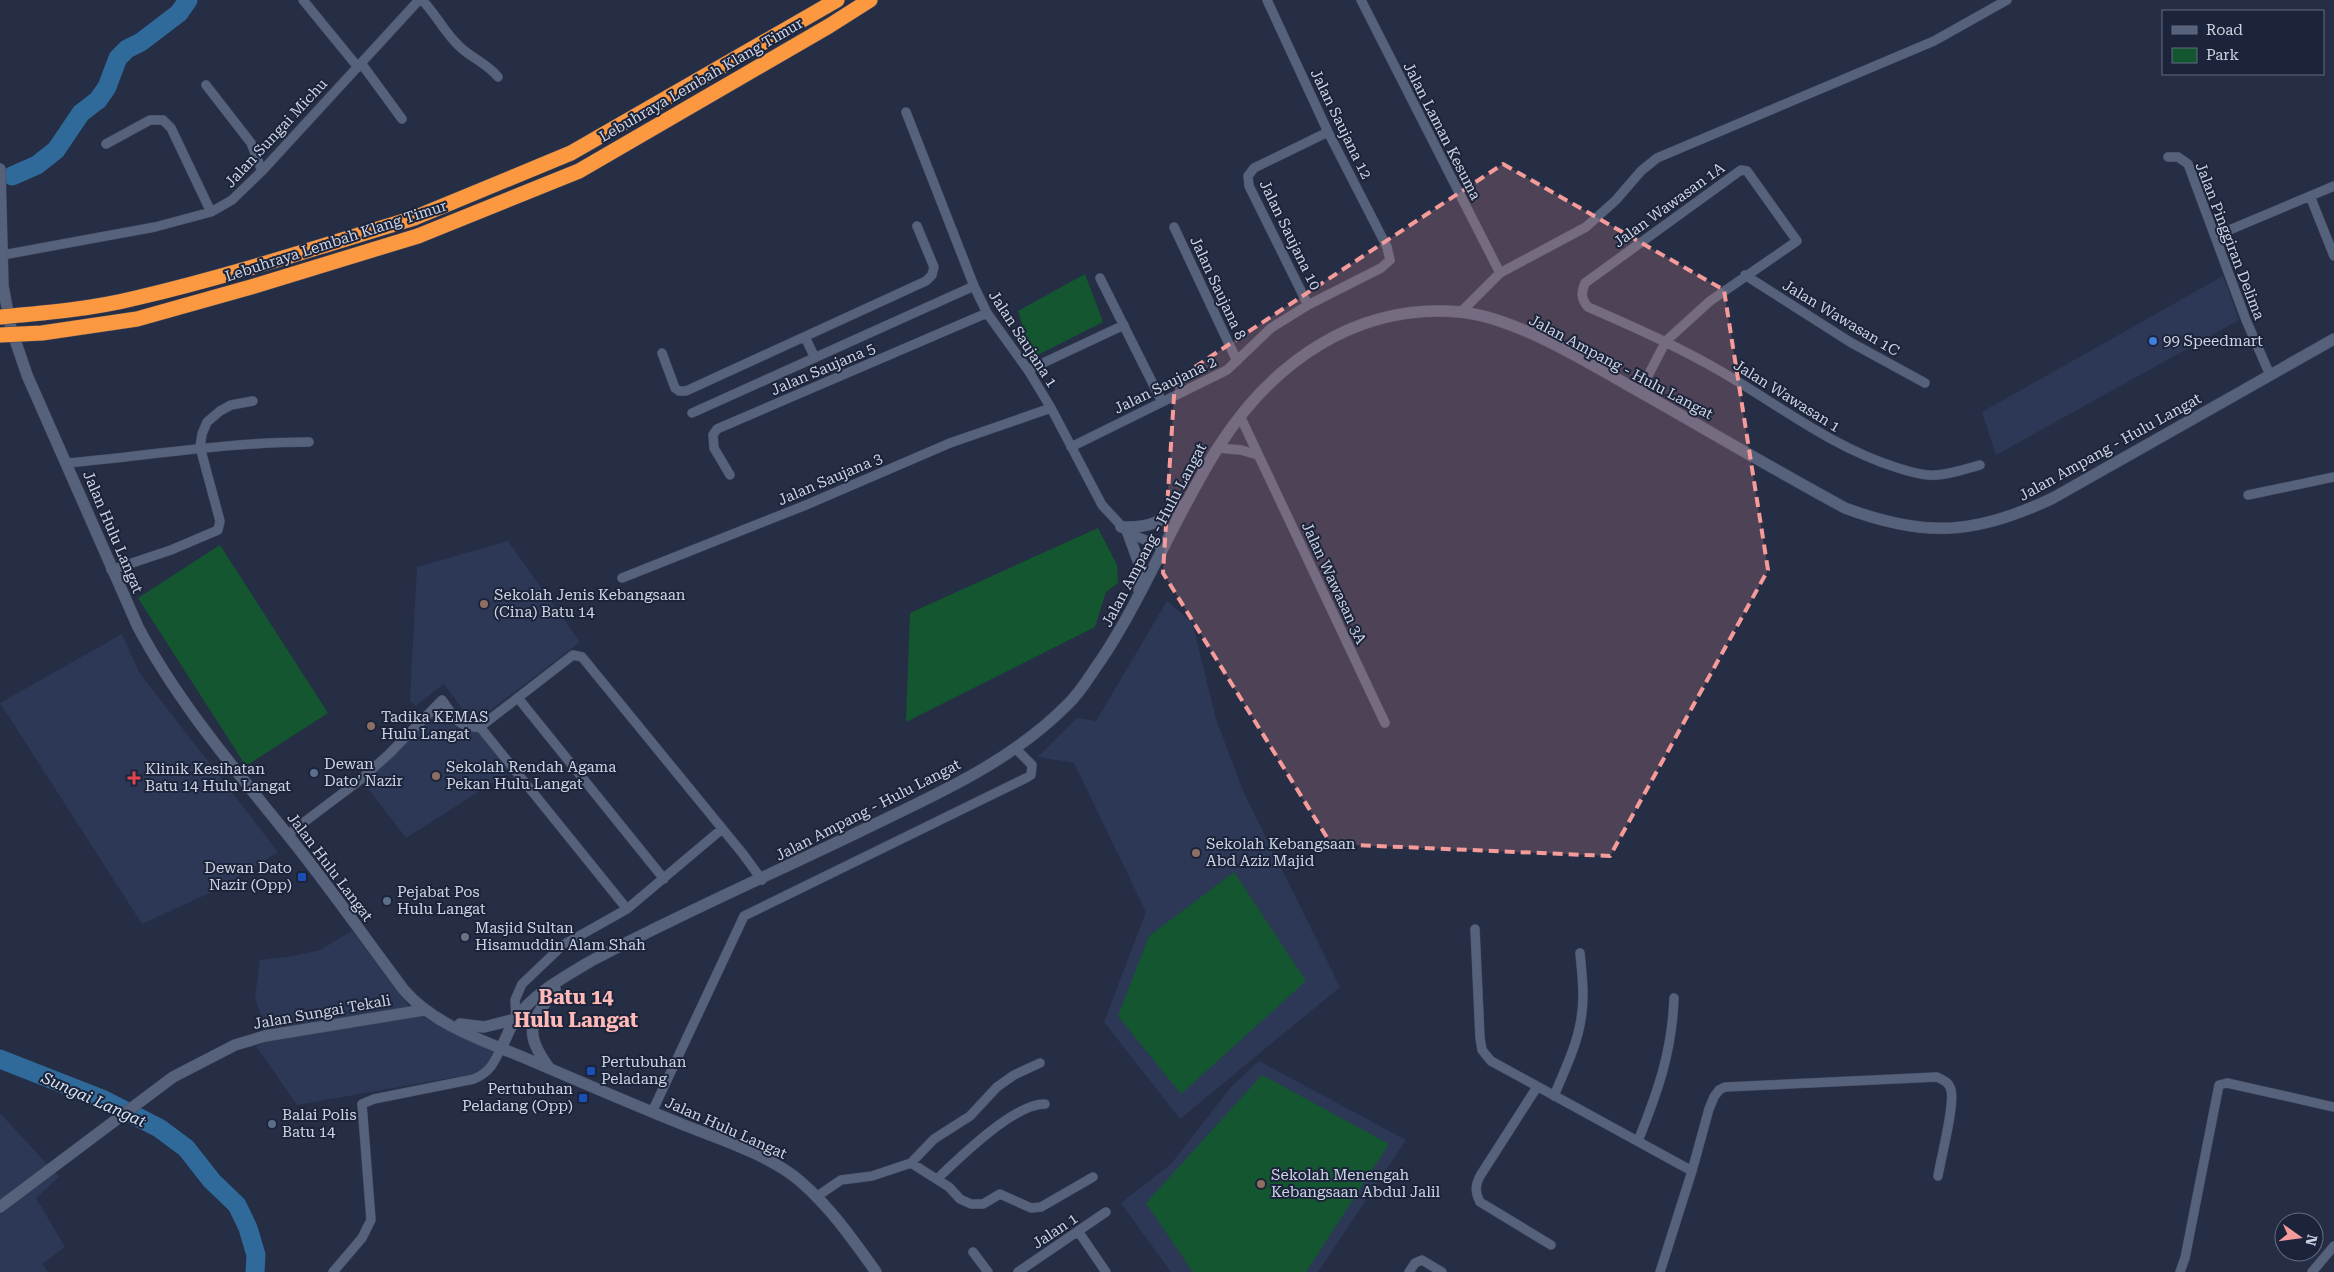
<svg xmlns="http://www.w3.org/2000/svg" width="2334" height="1272" font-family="'Roboto Serif',serif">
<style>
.built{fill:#2c3855}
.green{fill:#145630}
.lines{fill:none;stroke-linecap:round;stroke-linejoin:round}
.river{stroke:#2f6a9a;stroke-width:19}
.minor-casing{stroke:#444b5f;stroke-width:10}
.tertiary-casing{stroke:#444b5f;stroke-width:12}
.motorway-casing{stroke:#444b5f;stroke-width:16}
.minor{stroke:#56617b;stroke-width:9}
.tertiary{stroke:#56617b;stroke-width:11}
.motorway{stroke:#fb9840;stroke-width:15}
.motorway-bridge-casing{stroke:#444b5f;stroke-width:16;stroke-linecap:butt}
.motorway-bridge{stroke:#fb9840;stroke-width:15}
.marked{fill:#f59b9a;fill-opacity:0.2;stroke:#f59b9a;stroke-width:4;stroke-dasharray:10 6;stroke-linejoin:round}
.shop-dot{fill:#3f7fe0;stroke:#1b243b;stroke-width:2}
.education-dot{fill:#8d6e63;stroke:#1b243b;stroke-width:2}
.service-dot{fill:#5c6f8a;stroke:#1b243b;stroke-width:2}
.health-dot{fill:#e0444e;stroke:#1b243b;stroke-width:2}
.transit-dot{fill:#1a4fb4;stroke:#1b243b;stroke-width:2}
.worship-dot{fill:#6b7280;stroke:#1b243b;stroke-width:2}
.labels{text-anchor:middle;stroke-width:4;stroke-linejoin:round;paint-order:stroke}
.street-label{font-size:15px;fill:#ced4e3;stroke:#1b243b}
.poi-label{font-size:15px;fill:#ced4e3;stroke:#1b243b;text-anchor:start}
.water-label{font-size:16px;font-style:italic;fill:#d4e4f2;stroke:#1b243b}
.district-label{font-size:20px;font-weight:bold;fill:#ffbab8;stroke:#1b243b}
</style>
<rect width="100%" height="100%" fill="#252e45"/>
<path class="built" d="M2223,276L2239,320L1996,455L1982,412Z
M508,541L580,642L479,719L469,718L444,684L415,706L410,700L417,567Z
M1167,601L1192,622L1216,719L1244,793L1340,987L1180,1119L1104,1022L1146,912L1074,763L1038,757L1077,718L1096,721Z
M122,634L139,672L278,852L216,890L142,924L0,703Z
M442,706L461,732L477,728L511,771L406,838L363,782Z
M352,931L408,1005L423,1017L493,1051L486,1068L473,1074L297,1105L256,1046L268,1041L255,997L260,960L294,956L320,950Z
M1259,1061L1406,1140L1318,1272H1171L1121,1203L1171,1164L1231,1087Z
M0,1113L59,1177L36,1198L65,1247L42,1264L48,1272H0Z"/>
<path class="green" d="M1085,274L1103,322L1032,358L1018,311Z
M1098,528L1117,565L1118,583L1106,592L1095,627L906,722L910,613Z
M220,545L328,713L246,766L138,598Z
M1234,872L1306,981L1181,1094L1118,1016L1149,936Z
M1262,1075L1389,1144L1306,1272H1193L1146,1203Z"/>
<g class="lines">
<path class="river" d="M12,176L37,165L56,150L81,113L98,100L107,87L118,58L127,49L141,42L179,13L188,0
M0,1059L102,1099L159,1128L186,1148L212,1181L237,1205L248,1228L256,1255L255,1272"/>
<g class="minor-casing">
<path id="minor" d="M303,0L357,66
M422,0C436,14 444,32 459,46C471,58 487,63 498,77
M1361,0L1500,273
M361,63L402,119
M206,85L251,143L262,171
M906,112L974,286L987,313L1028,370L1051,408L1102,505L1128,533L1163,547
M106,144L150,120H163L171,128L211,212
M2168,157H2178L2188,164L2246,320L2270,375
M2310,196L2334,256
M1174,227L1237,361
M2215,236L2334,186
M3,255L155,227L211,212L232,200L262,171L419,0
M1745,275L1850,342L1925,383
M1100,278L1162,402
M1308,305L1249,186L1248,176L1254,168L1328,132
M1461,312L1500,273L1586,227L1616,200L1641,171L1657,158L1934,41L2007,0
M805,337L815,358
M662,353L675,388L679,391H686L926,281L932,275L934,267L917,226
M1028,370L1124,325
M1640,391L1666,341L1710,301L1797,241L1747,171L1741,170L1585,283C1581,293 1581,299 1588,307C1634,327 1679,347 1722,372C1780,406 1833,448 1898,468C1910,472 1924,476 1936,475C1950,474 1966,469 1980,465
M692,413L974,286
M1240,416L1385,723
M1071,447L1227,370L1271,328L1308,305L1381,268L1390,260L1387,247L1328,132L1267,0
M1218,448L1241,450L1258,455
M67,463C148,456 226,442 309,442
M730,475L714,448L713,435L717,429L987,313
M2248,495L2334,477
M111,570L171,550L218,530L220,521L200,447L202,434L207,422L220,411L231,405L253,401
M622,578L806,505L950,443L1051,408
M518,698L664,879
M480,727L627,909
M287,835L360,780L389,754L442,700C454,716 458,729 480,727L573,655L582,657L743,854L762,880
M1475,929L1480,1038L1482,1050L1491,1061L1692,1171
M516,1019L515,1000L522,984L563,945L627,909L722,829
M1537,1087L1480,1176C1475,1186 1475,1192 1480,1202L1551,1245
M1554,1096C1564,1071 1577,1046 1581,1019C1585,997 1582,975 1580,953
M652,1112L744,916L1026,778L1031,775L1032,765L1016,749
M1638,1141C1658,1091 1672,1052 1674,998
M911,1163L949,1187L960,1199L971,1204H983L1000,1194L1031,1208L1041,1207L1093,1177
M937,1179C959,1158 1015,1103 1045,1104
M816,1197L841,1180L872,1176L911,1163L934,1139L970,1116L997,1087L1014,1075L1040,1063
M1078,1231L1106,1272
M973,1252L988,1272
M333,1272L362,1238L371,1220L362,1104L374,1099L474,1079C490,1072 494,1063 501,1048
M1018,1272L1106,1212
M1409,1272L1415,1263L1422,1260L1442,1272
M1660,1272L1692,1171L1709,1109L1714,1097L1719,1090L1725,1087L1937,1077C1943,1080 1949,1082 1951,1090C1955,1106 1941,1157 1938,1176
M2180,1272L2185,1258L2219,1085L2227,1083L2334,1107
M2312,1272L2334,1246"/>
</g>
<g class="tertiary-casing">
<path id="tertiary" d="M0,169L3,286L11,328L27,375L138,627C180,706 240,775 295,844C333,892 368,942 404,990C434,1025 484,1041 525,1058C576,1080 627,1102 679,1123C716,1138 771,1155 801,1182C831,1208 853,1240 876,1272
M1121,527C1149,528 1161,523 1181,504
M1128,533L1140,566L1139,590
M460,1024L484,1027L516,1019
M501,1048C506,1039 509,1029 515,1020C532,994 566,976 591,961C684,912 781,870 875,824C944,791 1014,759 1068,704C1081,692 1090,675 1101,660C1146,592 1175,515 1219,446C1273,362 1356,303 1460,312C1513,317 1580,358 1626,384C1699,425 1771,468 1845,508C1925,538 1976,535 2053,498L2334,339
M549,1068C523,1031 530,1024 555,989
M0,1207L173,1077L235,1045L265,1036L424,1010"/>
</g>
<g class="motorway-casing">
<path id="motorway" d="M414,218L571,153L837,0
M418,236L579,171L829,26L870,0"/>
</g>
<use href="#minor" class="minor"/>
<use href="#tertiary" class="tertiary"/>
<use href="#motorway" class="motorway"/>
<g class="motorway-bridge-casing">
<path id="motorway-bridge" d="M0,317C45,313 92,309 136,298C230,276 322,246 414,218
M0,335L42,333L137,319L251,287L418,236"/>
</g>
<use href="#motorway-bridge" class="motorway-bridge"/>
</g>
<path class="marked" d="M1503,164L1724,290L1768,570L1610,856L1331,844L1163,573L1175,380Z"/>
<circle class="shop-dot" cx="2153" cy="341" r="5"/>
<g class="education-dot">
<circle cx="484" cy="604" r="5"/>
<circle cx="371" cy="726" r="5"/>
<circle cx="436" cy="776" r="5"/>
<circle cx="1196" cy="853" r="5"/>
<circle cx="1261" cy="1184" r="5"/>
</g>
<g class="service-dot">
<circle cx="314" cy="773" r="5"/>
<circle cx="387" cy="901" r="5"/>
<circle cx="272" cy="1124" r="5"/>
</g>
<path class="health-dot" d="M131.5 770.5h5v5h5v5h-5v5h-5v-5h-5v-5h5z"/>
<g class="transit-dot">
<rect x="297" y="872" width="10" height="10" rx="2.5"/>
<rect x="586" y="1066" width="10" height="10" rx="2.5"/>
<rect x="578" y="1093" width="10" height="10" rx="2.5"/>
</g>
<circle class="worship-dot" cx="465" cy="937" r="5"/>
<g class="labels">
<g class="street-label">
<text transform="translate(701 80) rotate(-30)" y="5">Lebuhraya Lembah Klang Timur</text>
<text transform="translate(1341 124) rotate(64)" y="5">Jalan Saujana 12</text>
<text transform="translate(1442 131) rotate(63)" y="5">Jalan Laman Kesuma</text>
<text transform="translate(276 133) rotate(-47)" y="5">Jalan Sungai Michu</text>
<text transform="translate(1669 205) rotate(-36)" y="5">Jalan Wawasan 1A</text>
<text transform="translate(1290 235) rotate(64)" y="5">Jalan Saujana 10</text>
<text transform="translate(336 241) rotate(-18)" y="5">Lebuhraya Lembah Klang Timur</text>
<text transform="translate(2230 241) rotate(69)" y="5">Jalan Pinggiran Delima</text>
<text transform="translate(1218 288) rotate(65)" y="5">Jalan Saujana 8</text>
<text transform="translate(1841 318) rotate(31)" y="5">Jalan Wawasan 1C</text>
<text transform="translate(1023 339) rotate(57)" y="5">Jalan Saujana 1</text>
<text transform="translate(1621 367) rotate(28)" y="5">Jalan Ampang - Hulu Langat</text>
<text transform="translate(823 369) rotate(-23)" y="5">Jalan Saujana 5</text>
<text transform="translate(1165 385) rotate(-26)" y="5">Jalan Saujana 2</text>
<text transform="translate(1787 396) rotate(32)" y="5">Jalan Wawasan 1</text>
<text transform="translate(2110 447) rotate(-29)" y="5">Jalan Ampang - Hulu Langat</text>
<text transform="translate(830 479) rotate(-23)" y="5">Jalan Saujana 3</text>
<text transform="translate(113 532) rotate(67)" y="5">Jalan Hulu Langat</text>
<text transform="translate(1154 535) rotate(-62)" y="5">Jalan Ampang - Hulu Langat</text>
<text transform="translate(1334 583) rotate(65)" y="5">Jalan Wawasan 3A</text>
<text transform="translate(868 810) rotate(-27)" y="5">Jalan Ampang - Hulu Langat</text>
<text transform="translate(330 867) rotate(53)" y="5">Jalan Hulu Langat</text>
<text transform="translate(322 1012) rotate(-10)" y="5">Jalan Sungai Tekali</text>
<text transform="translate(726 1128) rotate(24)" y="5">Jalan Hulu Langat</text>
<text transform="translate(1055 1231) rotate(-34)" y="5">Jalan 1</text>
</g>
<g class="poi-label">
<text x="2163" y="346">99 Speedmart</text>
<text x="494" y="600">Sekolah Jenis Kebangsaan<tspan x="494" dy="17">(Cina) Batu 14</tspan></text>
<text x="381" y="722">Tadika KEMAS<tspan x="381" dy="17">Hulu Langat</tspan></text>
<text x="324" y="769">Dewan<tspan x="324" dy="17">Dato' Nazir</tspan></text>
<text x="446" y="772">Sekolah Rendah Agama<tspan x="446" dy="17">Pekan Hulu Langat</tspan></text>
<text x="145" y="774">Klinik Kesihatan<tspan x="145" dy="17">Batu 14 Hulu Langat</tspan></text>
<text x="1206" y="849">Sekolah Kebangsaan<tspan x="1206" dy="17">Abd Aziz Majid</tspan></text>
<text x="292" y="873" text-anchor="end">Dewan Dato<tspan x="292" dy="17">Nazir (Opp)</tspan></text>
<text x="397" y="897">Pejabat Pos<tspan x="397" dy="17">Hulu Langat</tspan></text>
<text x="475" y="933">Masjid Sultan<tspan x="475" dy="17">Hisamuddin Alam Shah</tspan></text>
<text x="601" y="1067">Pertubuhan<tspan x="601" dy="17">Peladang</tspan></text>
<text x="573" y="1094" text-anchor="end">Pertubuhan<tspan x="573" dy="17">Peladang (Opp)</tspan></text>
<text x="282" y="1120">Balai Polis<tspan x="282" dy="17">Batu 14</tspan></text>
<text x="1271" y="1180">Sekolah Menengah<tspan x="1271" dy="17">Kebangsaan Abdul Jalil</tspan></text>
</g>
<g class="water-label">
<text transform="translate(94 1099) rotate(24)" y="6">Sungai Langat</text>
</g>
<g class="district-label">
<text x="576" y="1004">Batu 14<tspan x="576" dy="23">Hulu Langat</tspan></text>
</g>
</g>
<rect x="2162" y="10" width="162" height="65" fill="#1b243b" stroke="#636a7e"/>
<rect x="2172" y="26" width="25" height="8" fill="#56617b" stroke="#636a7e"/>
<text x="2206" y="35" font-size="15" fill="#ced4e3">Road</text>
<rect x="2172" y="48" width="25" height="15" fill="#145630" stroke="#636a7e"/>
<text x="2206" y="60" font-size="15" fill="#ced4e3">Park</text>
<g transform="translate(2299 1237) rotate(104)"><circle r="24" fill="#1b243b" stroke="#636a7e"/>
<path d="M0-4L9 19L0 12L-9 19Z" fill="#f59b9a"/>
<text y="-8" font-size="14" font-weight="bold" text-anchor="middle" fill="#ced4e3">N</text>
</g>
</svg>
